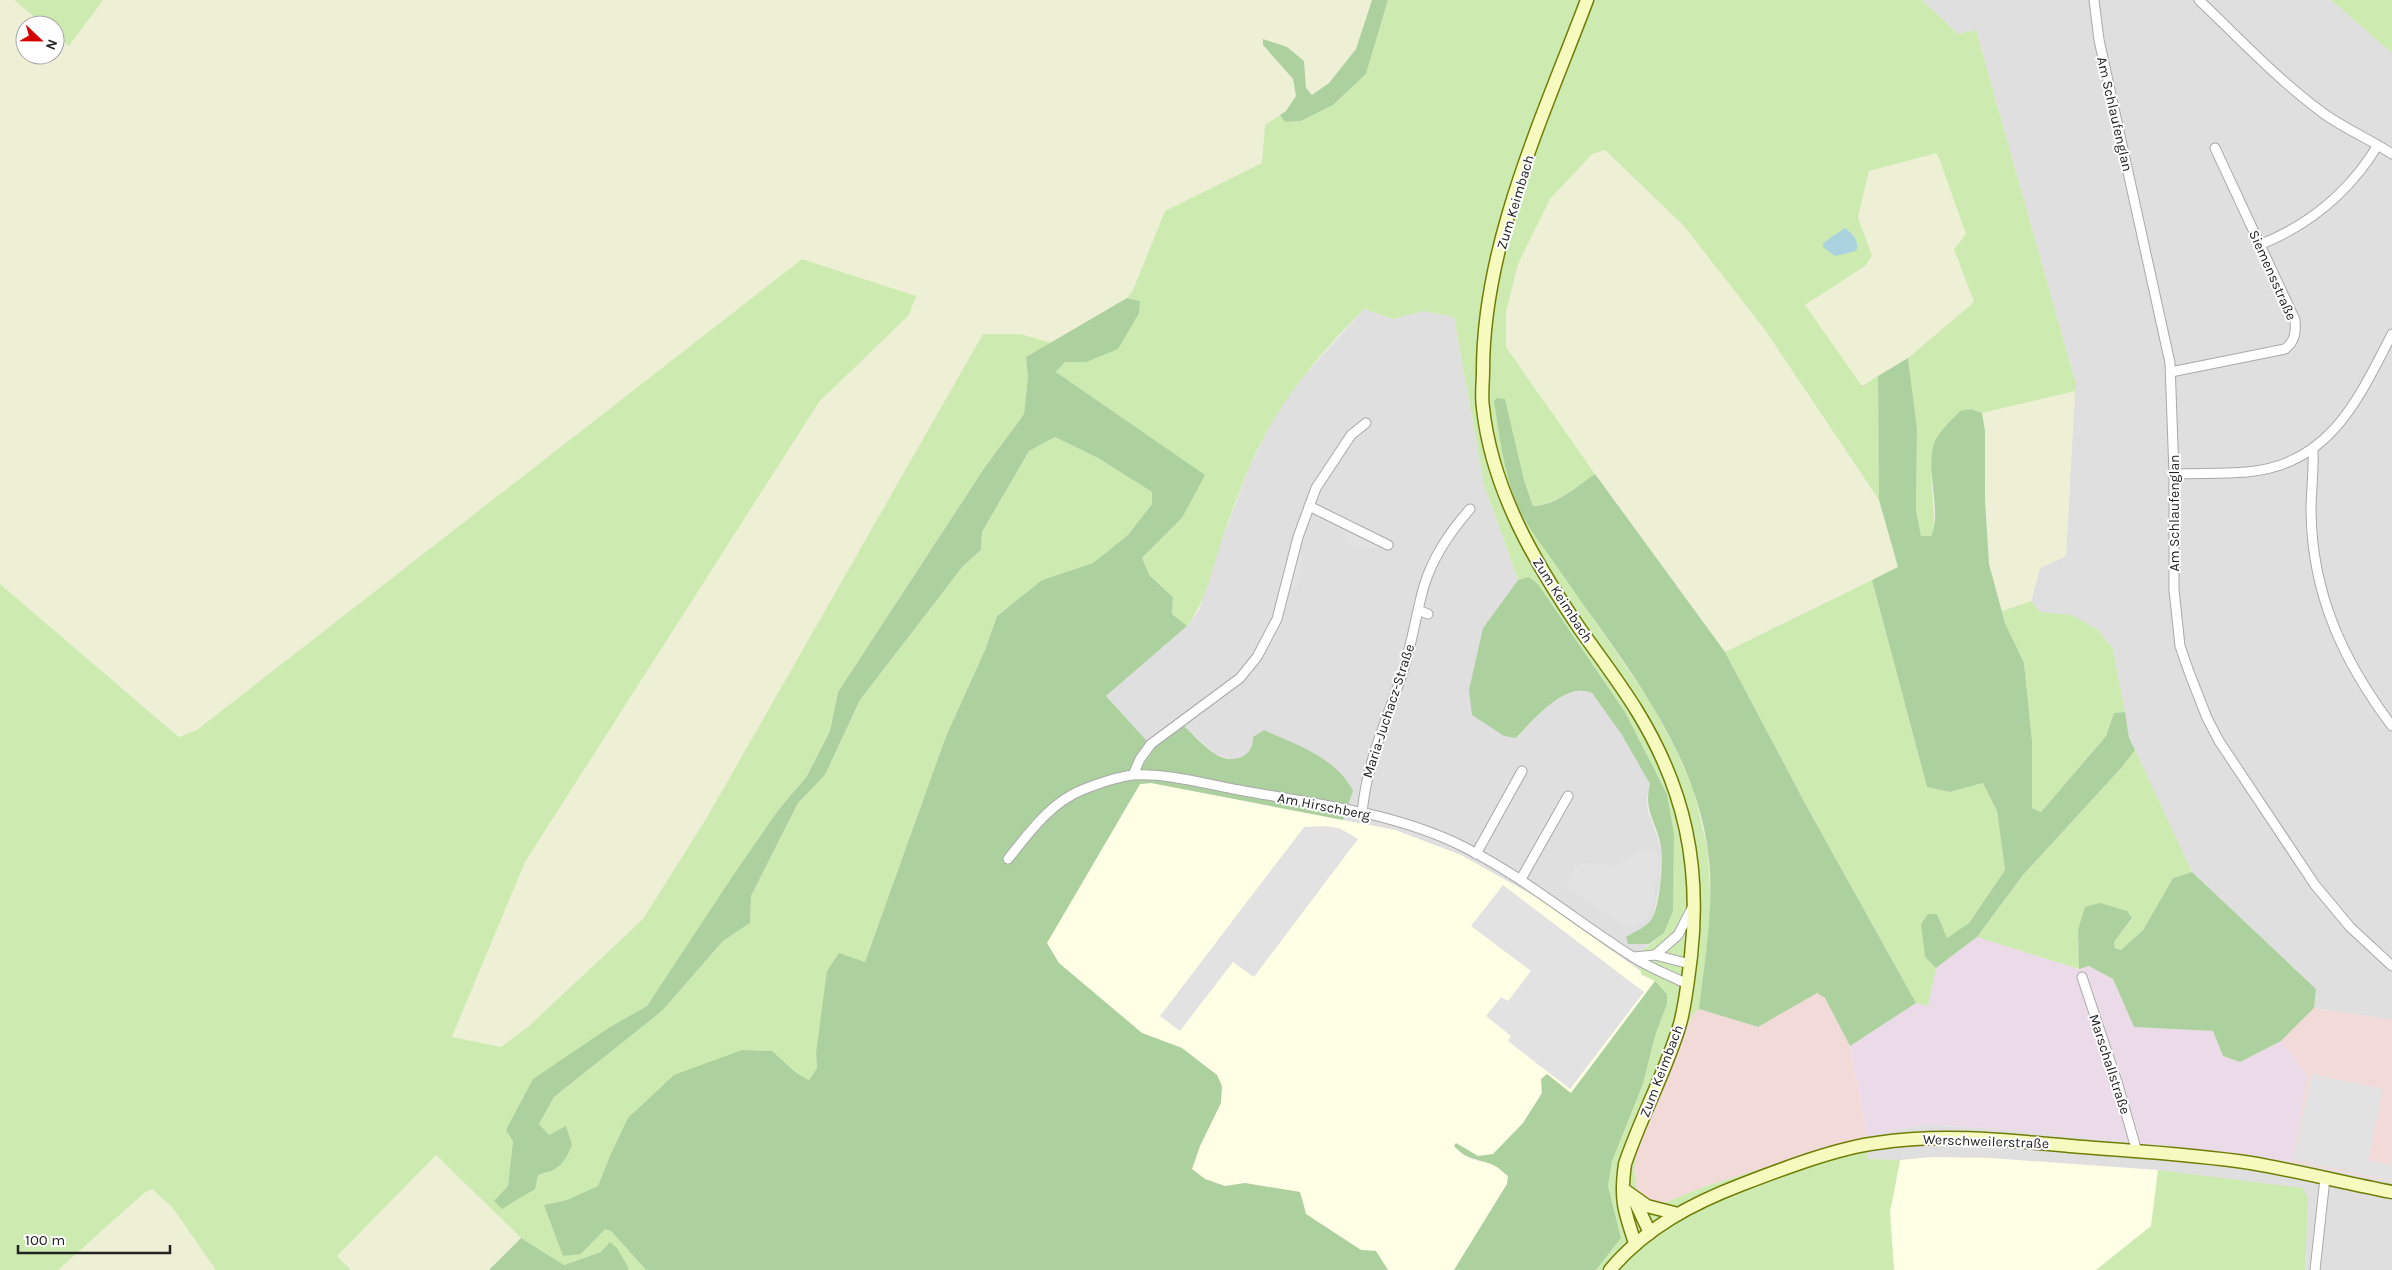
<svg xmlns="http://www.w3.org/2000/svg" width="2392" height="1270" font-family="Karla,sans-serif">
<style>
.residential{fill:#e0dfdf}
.commercial{fill:#f2dad9}
.industrial{fill:#ebdbe8}
.education{fill:#ffffe5}
.farmland{fill:#eef0d5}
.grass{fill:#cdebb0}
.forest{fill:#add19e}
.parking{fill:#e2e2e2}
.water{fill:#aad3df}
.lines{fill:none;stroke-linecap:round;stroke-linejoin:round}
.street-casing{stroke:#a9a9a9;stroke-width:11}
.secondary-casing{stroke:#707d05;stroke-width:15}
.street{stroke:#fff;stroke-width:9}
.secondary{stroke:#f7fabf;stroke-width:12}
.labels{text-anchor:middle;stroke-width:4;stroke-linejoin:round;paint-order:stroke}
.street-label{font-size:14px;fill:#222;stroke:#fff}
</style>
<rect width="100%" height="100%" fill="#f2efe9"/>
<path class="residential" d="M1922,0H2331L2392,53V1020L2314,1008L2316,989L2192,872L2129,738L2113,649L2098,630L2072,615L2040,612L2031,601L2040,568L2066,556L2075,381L1976,30L1958,34Z
M1364,309L1393,319L1423,311L1454,317L1484,484L1518,580L1483,628L1516,738L1545,707L1567,694L1585,690L1592,693L1622,735L1650,784L1647,798L1648,810L1661,848L1660,883L1653,918L1641,931L1631,934L1629,944H1649L1634,957L1642,975L1536,897L1461,855L1395,830L1343,820L1353,791L1253,746L1245,757L1234,760L1215,754L1184,726L1157,745L1147,741L1106,696L1187,626L1199,610L1221,542L1249,468L1272,421L1293,388Z
M1924,1125L1983,1128L2191,1148L2292,1162L2392,1182V1270H2305L2306,1239L2158,1170L2096,1270H1894L1900,1161L1868,1159L1867,1136Z"/>
<path class="commercial" d="M1817,993L1825,998L1850,1046L1867,1136L1706,1186L1656,1206L1637,1194L1634,1170L1638,1144L1692,1015L1699,1009L1758,1027Z
M2314,1008L2392,1020V1182L2292,1162L2306,1076L2281,1041Z"/>
<path class="industrial" d="M1977,937L2078,969L2089,966L2113,979L2134,1027L2213,1031L2223,1056L2240,1062L2281,1041L2307,1076L2292,1162L2191,1148L1983,1128L1924,1125L1867,1136L1850,1046L1916,1003L1928,1006L1936,968Z"/>
<path class="education" d="M1151,783L1395,830L1461,855L1536,897L1655,981L1571,1093L1541,1079L1542,1093L1523,1123L1493,1154L1478,1156L1456,1143L1460,1152L1473,1160L1492,1164L1508,1176L1507,1184L1454,1270H1388L1376,1251L1361,1250L1306,1214L1303,1199L1245,1183L1225,1186L1205,1179L1192,1169L1200,1146L1182,1048L1142,1033L1058,963L1046,943L1140,784Z
M1933,1157L1990,1158L2158,1170L2151,1226L2096,1270H1894L1890,1212L1900,1160Z"/>
<path class="farmland" d="M0,0H14L44,25H25V55H55V34L69,46L103,0H1372L1356,49L1329,83L1312,95L1306,88L1304,61L1263,45L1293,79L1296,96L1286,111L1265,125L1262,163L1165,211L1133,290L1127,298L1051,343L1021,334H983L706,819L643,919L530,1025L501,1047L452,1038L525,862L819,402L909,315L197,730L180,737L0,584Z
M1605,150L1684,226L1765,330L1879,500L1898,567L1725,652L1595,474L1506,347V312L1518,264L1550,199L1592,154Z
M1937,153L1966,234L1954,249L1974,302L1908,358L1862,386L1804,305L1865,266L1872,256L1858,217L1869,171Z
M2075,391L2066,556L2040,568L2031,601L2002,611L1989,564L1982,413Z
M467,1123L436,1155L521,1238L489,1270H351L337,1256Z
M152,1189L172,1207L216,1270H58L144,1193Z"/>
<path class="grass" d="M14,0H103L69,46L55,34V25H44Z
M1388,0H1922L1958,34L1976,30L2075,381V391L1982,413L1971,409L1931,475L1935,528L1931,536H1921L1916,510L1917,428L1908,358L1974,302L1954,249L1966,234L1937,153L1869,171L1858,217L1872,256L1865,266L1805,305L1862,386L1878,376L1879,500L1765,330L1684,226L1605,150L1592,154L1550,199L1518,264L1506,312V347L1595,474C1577,486 1556,505 1533,506L1524,480L1505,400L1494,401L1546,550L1651,703L1676,750L1694,791L1708,851L1711,915L1699,1009L1692,1015L1638,1144L1634,1170L1637,1194L1656,1206L1706,1186L1867,1136L1868,1159L1900,1160L1890,1212L1894,1270H1596L1621,1238L1608,1186L1612,1160L1643,1084L1655,1036L1667,1004L1655,981L1642,975L1634,957L1664,933L1673,911L1674,833L1667,794L1625,712L1538,584L1529,577L1518,580L1484,484L1454,317L1423,311L1393,319L1364,309C1315,359 1277,403 1249,468C1239,492 1229,518 1221,543C1211,572 1206,601 1187,626L1172,614L1173,597L1150,576L1142,558L1182,518L1204,475L1056,372L1065,362H1086L1140,301L1127,298L1133,290L1165,211L1262,163L1265,125L1280,115L1285,122L1301,121L1333,105L1366,74Z
M2331,0H2392V53Z
M802,259L916,296L909,315L819,402L525,862L452,1037L501,1047L530,1025L643,919L706,819L983,334H1021L1051,343L1026,357L1028,377L1024,414L985,467L838,692L830,731L807,776L779,809L647,1006L610,1027L513,1141L508,1186L494,1201L538,1175L548,1173L566,1127L549,1135L539,1124L554,1097L662,1011L723,941L750,923L751,896L798,803L825,775L860,700L963,566L981,550L982,532L1029,451L1055,437L1098,458L1152,492V504L1128,535L1093,563L1042,580L997,616L985,650L946,736L865,962L820,1034L816,1053L817,1068L809,1080L795,1072L771,1051L742,1050L609,1158L598,1187L567,1200L544,1205L581,1254L605,1228L611,1231L646,1270H628V1267L601,1252L564,1265L521,1238L436,1155L337,1256L351,1270H216L172,1207L152,1189L144,1193L58,1270H0V584L173,732L179,737L197,730Z
M1872,580L1927,787L1950,792L1983,783L1997,811L2005,870L1969,923L1925,957L1936,968L1928,1006L1916,1003L1807,807L1725,652Z
M2031,601L2040,612L2072,615L2098,630L2113,649L2125,712L2114,713L2106,736L2041,812L2032,808V740L2024,663L2005,623L2002,611Z
M2135,750L2192,872L2173,878L2143,930L2121,950L2115,948L2114,942L2132,919L2078,930L2079,969L1977,937L2023,875L2122,767Z
M2158,1170L2303,1188L2308,1200L2305,1270H2096L2151,1226Z"/>
<path class="forest" d="M1372,0H1388L1366,74L1333,105L1301,121L1285,122L1280,115L1286,111L1296,96L1293,79L1263,45V39L1287,47L1304,61L1306,88L1312,95L1329,83L1356,49Z
M1127,298L1140,301L1139,313L1118,349L1086,362H1065L1056,372L1205,475L1182,518L1142,558L1150,576L1173,597L1172,614L1187,626L1106,696L1147,741L1157,745L1184,726C1194,735 1203,746 1214,753C1230,765 1254,759 1253,737L1264,730C1296,745 1336,757 1353,791L1343,820L1151,783L1140,784L1047,943L1059,963L1142,1033L1182,1048L1217,1075L1222,1086L1221,1103L1200,1146L1192,1169L1205,1179L1225,1186L1245,1183L1300,1192L1306,1214L1361,1250L1376,1251L1388,1270H646L611,1231L605,1229L581,1254L563,1256L544,1205L567,1200L598,1186L609,1158L628,1118L674,1075L742,1050L772,1051L795,1072L809,1080L817,1068L816,1053L827,971L839,953L865,962L946,736L985,650L997,616L1042,580L1093,563L1128,535L1152,504V492L1098,458L1055,437L1029,451L982,532L981,550L963,566L860,700L825,775L798,803L751,896L750,923L723,941L662,1011L554,1097L539,1124L549,1135L566,1126L572,1145C564,1164 559,1170 538,1175L535,1189L502,1209L494,1201L508,1186L513,1141L506,1130L533,1079L610,1027L647,1006L732,877L779,809L807,776L830,731L838,692L985,467L1024,414L1028,377L1026,357Z
M1908,358L1917,428L1916,510L1921,536H1931C1943,515 1924,469 1935,441C1939,431 1953,419 1960,411L1971,409L1982,413L1985,431V499L1989,564L2005,623L2024,663L2032,740V808L2041,812L2106,736L2114,713L2125,712L2129,738L2135,750L2122,767L2023,875L1977,937L1936,968L1925,957L1921,924L1928,914H1937L1947,938L1969,923L2005,870L1997,811L1983,783L1950,792L1927,787L1872,580L1898,567L1879,500L1878,376Z
M1497,398L1505,399L1524,480L1533,506C1556,506 1577,486 1595,474L1725,652L1807,807L1916,1003L1850,1046L1825,998L1817,993L1758,1027L1699,1009C1705,957 1715,904 1708,851C1694,745 1620,659 1562,574C1548,553 1531,533 1520,511C1504,477 1500,437 1494,401Z
M1529,577L1538,584L1625,712L1667,794L1674,833L1673,911L1664,933L1649,944H1628L1626,937C1635,931 1644,929 1651,920C1660,908 1663,863 1661,847C1657,822 1643,812 1650,784L1622,735L1592,693C1565,681 1533,720 1516,738L1504,736L1472,715L1469,690L1483,628L1518,580Z
M2192,872L2316,989L2314,1008L2281,1041L2240,1062L2223,1056L2213,1031L2134,1027L2113,979L2089,966L2079,969L2078,930L2085,907L2100,903L2127,911L2132,918L2114,942L2115,948L2121,950L2143,930L2173,878Z
M1655,981L1667,994V1004L1655,1036L1643,1084L1612,1161L1608,1186L1621,1238L1596,1270H1454L1507,1184L1508,1176C1503,1172 1497,1166 1491,1164C1475,1158 1467,1160 1454,1146L1456,1143L1478,1156L1493,1154L1523,1123L1542,1093L1541,1079L1547,1074L1571,1093Z
M521,1238L564,1265L601,1252L610,1242L617,1248L628,1267V1270H489Z"/>
<path class="parking" d="M1345,529L1380,544L1377,549L1344,543Z
M1297,553L1304,554L1297,588L1289,586Z
M1325,826L1339,828L1358,839L1254,977L1233,962L1180,1031L1160,1016L1304,827Z
M1649,850L1657,854L1659,862L1652,906L1645,920L1633,927L1625,926L1602,912L1565,885L1574,866L1585,863L1616,866L1638,851Z
M1503,885L1644,992L1570,1089L1508,1041L1511,1036L1486,1016L1501,997L1508,1001L1531,971L1471,926Z
M2312,1074L2383,1089L2368,1160L2390,1165L2392,1156V1181L2293,1160Z"/>
<path class="water" d="M1845,228C1852,233 1860,242 1856,251L1835,256L1823,247V243Z"/>
<g class="lines">
<g class="street-casing">
<path id="street" d="M2094,0L2099,40L2170,363L2174,474V590L2180,646L2189,672L2207,718L2219,741L2315,885L2350,927L2392,966
M2199,0C2240,39 2278,80 2323,113C2345,129 2370,139 2392,154
M2259,245C2310,225 2350,191 2378,145
M2171,372L2285,349C2295,341 2296,333 2295,320L2215,148
M2313,450C2314,470 2311,491 2311,511C2312,594 2343,661 2392,726
M2174,474C2199,473 2223,474 2247,472C2330,465 2359,398 2392,334
M1309,506L1388,545
M1418,610L1428,614
M1133,775L1140,759L1151,744L1240,678L1257,657L1277,619L1298,537L1316,488L1351,435L1366,423
M1362,813C1367,760 1387,721 1403,671C1412,644 1416,614 1424,586C1433,556 1450,532 1470,509
M1476,854L1522,771
M1008,859C1028,834 1051,802 1082,790C1097,784 1117,777 1133,775C1168,773 1205,784 1239,790C1315,804 1394,812 1464,847C1524,877 1576,921 1633,957C1650,968 1669,975 1687,984
M1521,879L1568,796
M1655,955L1678,935L1692,908
M1634,957L1655,955L1690,964
M2082,977L2118,1085L2137,1152
M2315,1270L2325,1178"/>
</g>
<g class="secondary-casing">
<path id="secondary" d="M1587,0C1543,117 1483,244 1483,371C1483,383 1481,396 1483,408C1492,490 1535,563 1580,629C1599,656 1620,683 1637,711C1685,789 1701,866 1691,956C1688,979 1686,1002 1680,1024C1666,1072 1641,1116 1625,1164C1620,1199 1624,1210 1635,1243
M1623,1189L1647,1206L1678,1214
M1634,1199L1650,1233
M1610,1270C1645,1228 1693,1203 1743,1184C1782,1169 1837,1148 1877,1143C1941,1133 2006,1140 2070,1146C2130,1151 2191,1154 2251,1163C2298,1171 2345,1183 2392,1192"/>
</g>
<use href="#street" class="street"/>
<use href="#secondary" class="secondary"/>
</g>
<g class="labels">
<g class="street-label">
<text transform="translate(2115 114) rotate(77)" y="5">Am Schlaufenglan</text>
<text transform="translate(1515 202) rotate(-73)" y="5">Zum Keimbach</text>
<text transform="translate(2273 275) rotate(66)" y="5">Siemensstraße</text>
<text transform="translate(2174 513) rotate(-90)" y="5">Am Schlaufenglan</text>
<text transform="translate(1563 600) rotate(57)" y="5">Zum Keimbach</text>
<text transform="translate(1388 711) rotate(-72)" y="5">Maria-Juchacz-Straße</text>
<text transform="translate(1324 806) rotate(11)" y="5">Am Hirschberg</text>
<text transform="translate(2110 1064) rotate(72)" y="5">Marschallstraße</text>
<text transform="translate(1661 1071) rotate(-69)" y="5">Zum Keimbach</text>
<text transform="translate(1986 1141) rotate(2)" y="5">Werschweilerstraße</text>
</g>
</g>
<g transform="translate(40 40) rotate(112)"><circle r="24" fill="#ffffff" stroke="#a7a7a7"/>
<path d="M0-4L9 19L0 12L-9 19Z" fill="#d40000"/>
<text y="-8" font-size="14" font-weight="bold" text-anchor="middle" fill="#222222">N</text>
</g>
<path d="M18 1245v8h152v-8" fill="none" stroke="#222222" stroke-width="2.5"/>
<text x="25" y="1245" font-size="15" fill="#222222" stroke="#ffffff" stroke-width="4" paint-order="stroke">100 m</text>
</svg>
